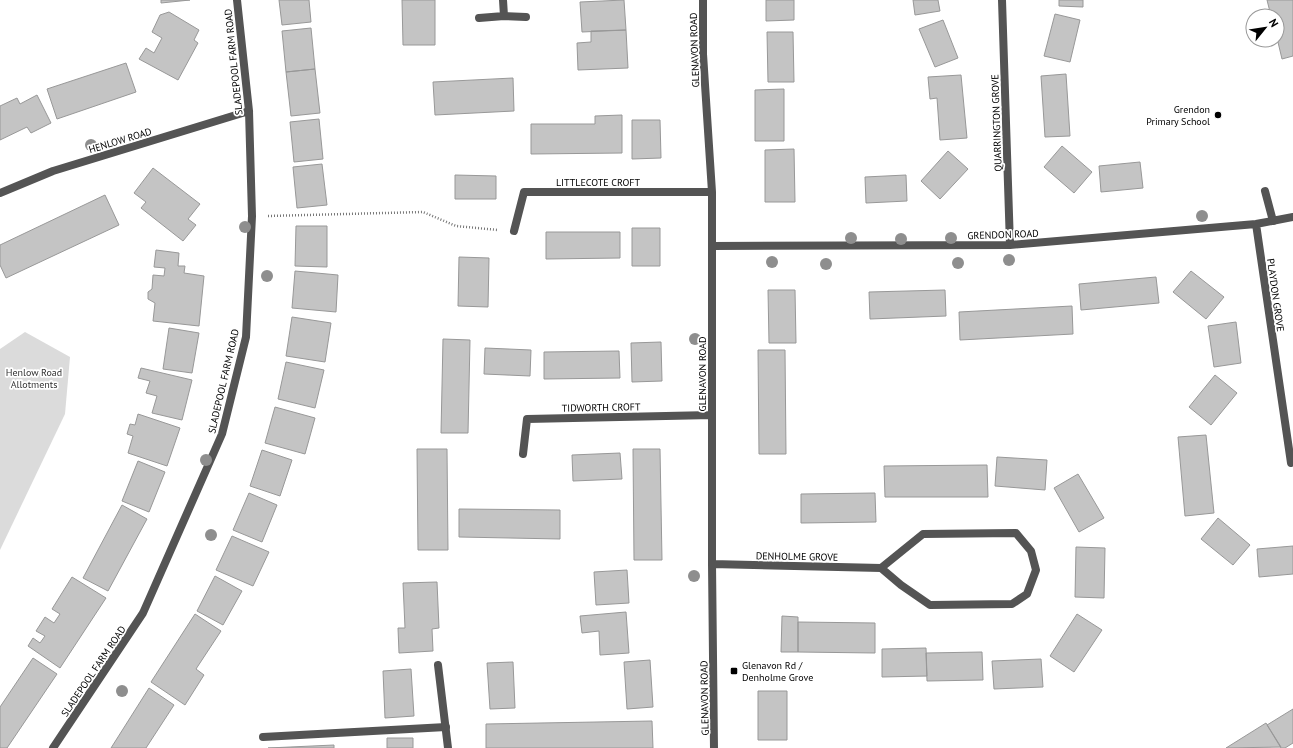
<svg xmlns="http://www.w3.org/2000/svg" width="1293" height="748" font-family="'PT Sans',sans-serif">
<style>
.green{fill:#dbdbdb}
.building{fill:#c4c4c4;stroke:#989898}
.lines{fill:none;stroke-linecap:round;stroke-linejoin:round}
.path{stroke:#767676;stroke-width:2.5;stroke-dasharray:1 2;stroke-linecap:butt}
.lane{stroke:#545454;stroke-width:8}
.street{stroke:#545454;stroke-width:8}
.tree{fill:#8e8e8e}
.poi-dot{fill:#000;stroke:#fff;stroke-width:1.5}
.labels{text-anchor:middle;stroke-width:3.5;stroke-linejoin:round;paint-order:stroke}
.street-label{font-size:10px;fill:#000;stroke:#fff}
.poi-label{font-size:10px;fill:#000;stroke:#fff;text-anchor:end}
.park-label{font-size:10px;fill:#323232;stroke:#fff}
</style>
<rect width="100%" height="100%" fill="#fff"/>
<path class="green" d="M25,332L70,357L65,414L0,550V349Z"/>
<path class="building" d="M161,0H190L161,3Z
M279,0H309L311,22L282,25Z
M402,0H435V45H403Z
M624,0L626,30L582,32L580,2Z
M766,0H794V20L766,21Z
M913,0H938L940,11L915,15Z
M1059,0H1083V7L1059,6Z
M1267,0H1293V56L1282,59L1277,38V16H1271Z
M169,12L199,30L194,40L198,43L178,80L139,59L146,48L154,53L162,38L152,32L160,15Z
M1055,14L1080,20L1070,62L1044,56Z
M943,20L958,58L935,67L919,29Z
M311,28L315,69L286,72L282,31Z
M626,30L628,68L578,70L577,43L591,42V31Z
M767,32H793L794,82H768Z
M126,63L136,92L57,119L47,89Z
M315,69L320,113L291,116L286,72Z
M1066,74L1070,136L1045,137L1041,76Z
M961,75L967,138L940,140L937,98L930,99L928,77Z
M513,78L514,111L435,115L433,82Z
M784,89V141H755V90Z
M37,95L51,123L31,133L27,127L0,140V106L17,98L20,104Z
M622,115V153L531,154V124H595V116Z
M319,119L323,159L294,162L290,122Z
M632,120H660L661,158L632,159Z
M1062,146L1092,172L1074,193L1044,167Z
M794,149L795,202H765V150Z
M948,151L968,169L940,199L921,181Z
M1140,162L1143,188L1101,192L1099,166Z
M322,164L327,205L297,208L293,167Z
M153,168L200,204L188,219L196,225L183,241L141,208L146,202L134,193Z
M455,175L496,176V199H455Z
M906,175L907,201L866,203L865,177Z
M105,195L119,225L6,278L0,265V245Z
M296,226H327V267L295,266Z
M632,228H660V266H632Z
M546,232H620V258L546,259Z
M156,250L179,253L178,266H185L184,273L204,276L199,326L153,321L155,303L148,299V292L152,289L153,275L164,276L165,268L154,267Z
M459,257L489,258L488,307L458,306Z
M295,271L338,275L336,312L292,308Z
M1191,271L1224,297L1206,319L1173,292Z
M1156,277L1159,303L1081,310L1079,284Z
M768,290H795L796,343H769Z
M945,290L946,316L870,319L869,292Z
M1072,306L1073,334L960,340L959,312Z
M292,317L331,323L325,362L286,356Z
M1236,322L1241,363L1214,367L1208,326Z
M169,328L199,333L192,373L163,369Z
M443,339L470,340L468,433H441Z
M661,342L662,381L632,382L631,343Z
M485,348L531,350L530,376L484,374Z
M758,350H785L786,454H759Z
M619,351L620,378L544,379V352Z
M286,362L324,370L315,408L278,399Z
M141,368L192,380L182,420L152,413L157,396L146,393L150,381L138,378Z
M1215,375L1237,393L1211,425L1189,407Z
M275,407L315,418L305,454L265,443Z
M138,414L180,428L167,466L128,453L133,436L127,434L130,424L135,425Z
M1206,435L1214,513L1185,516L1178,437Z
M417,449H447L448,550H418Z
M633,449H660L662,560H634Z
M262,450L292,460L280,496L250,486Z
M620,453L622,479L573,481L572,455Z
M997,457L1047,460L1045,490L995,486Z
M138,461L165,472L149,512L122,501Z
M987,465L988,497H885L884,466Z
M1078,474L1104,518L1079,532L1054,488Z
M249,493L277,505L262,542L233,530Z
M875,493L876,522L801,523V494Z
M122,505L147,519L108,591L83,578Z
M459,509L560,510V539L459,537Z
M1218,518L1250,545L1233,565L1201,539Z
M232,536L269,552L253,586L216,570Z
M1293,546V574L1259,577L1257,549Z
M1076,547L1105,548L1104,598L1075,597Z
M627,570L629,603L596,605L594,572Z
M215,576L242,591L223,625L197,611Z
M72,577L106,598L60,668L28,646L33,638L40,643L45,636L36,631L45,617L54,623L60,614L52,609Z
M437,582L439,628L432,629L433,651L399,653L398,628H405L403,583Z
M626,612L629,653L600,655L599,631L582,633L580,616Z
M195,614L221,631L196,669L204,675L185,705L151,682Z
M1077,614L1102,630L1074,672L1050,656Z
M782,616L798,617V652H781Z
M798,622L875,623V653L798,652Z
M926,648L927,676L882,677V649Z
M982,652L983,680L927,681L926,653Z
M33,658L57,674L7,748H0V707Z
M1041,659L1043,687L994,689L992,661Z
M650,660L653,707L627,709L624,662Z
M513,662L515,708L490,709L487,663Z
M411,669L414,716L385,718L383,671Z
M149,688L174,705L146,748H111Z
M758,691H787V740H758Z
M1293,709V743L1285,748H1281L1267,725Z
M652,721L653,748H486V724Z
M1266,723L1281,747L1226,748Z
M387,738H413V748H387Z
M334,745V748H268Z"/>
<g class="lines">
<path class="path" d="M268,216L423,212L456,226L498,230"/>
<path class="lane" d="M1265,191L1273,221
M263,737L446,727"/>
<path class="street" d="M503,0L504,16
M703,0V54L712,192V564L714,748
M1002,0L1010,245
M479,18L504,16L526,17
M0,193L53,171L249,111
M1256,224L1291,463
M514,231L524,192H712
M712,246L1010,245L1256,224L1293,217
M523,454L527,419L712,415
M712,564L881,568L923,534L1016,533L1031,551L1036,570L1027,594L1012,604L930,605L901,585L881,568
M438,665L448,748
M53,748L143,613L222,434L246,337L252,216L249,111L237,0"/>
</g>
<g class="tree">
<circle cx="91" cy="145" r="6"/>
<circle cx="1202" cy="216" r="6"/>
<circle cx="245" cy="227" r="6"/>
<circle cx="851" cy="238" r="6"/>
<circle cx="951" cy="238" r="6"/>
<circle cx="901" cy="239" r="6"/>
<circle cx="1009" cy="260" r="6"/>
<circle cx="772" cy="262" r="6"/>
<circle cx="958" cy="263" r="6"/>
<circle cx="826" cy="264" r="6"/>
<circle cx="267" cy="276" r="6"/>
<circle cx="695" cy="339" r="6"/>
<circle cx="206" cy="460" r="6"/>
<circle cx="211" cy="535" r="6"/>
<circle cx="694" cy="576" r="6"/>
<circle cx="122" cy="691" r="6"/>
</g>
<g class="poi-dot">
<circle cx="1218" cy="115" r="4"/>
<rect x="730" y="667" width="8" height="8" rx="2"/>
</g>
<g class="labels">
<g class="street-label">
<text transform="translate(694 50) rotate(-92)" y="4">GLENAVON ROAD</text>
<text transform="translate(233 62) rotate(-96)" y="4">SLADEPOOL FARM ROAD</text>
<text transform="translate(996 123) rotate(-92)" y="4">QUARRINGTON GROVE</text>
<text transform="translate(120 140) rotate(-17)" y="4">HENLOW ROAD</text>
<text x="598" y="186">LITTLECOTE CROFT</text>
<text transform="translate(1003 234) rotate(-2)" y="4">GRENDON ROAD</text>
<text transform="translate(1276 295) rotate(82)" y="4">PLAYDON GROVE</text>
<text transform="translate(702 374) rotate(-90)" y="4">GLENAVON ROAD</text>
<text transform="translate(223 381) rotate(-77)" y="4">SLADEPOOL FARM ROAD</text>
<text transform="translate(601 407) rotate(-1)" y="4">TIDWORTH CROFT</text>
<text transform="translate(797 556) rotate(1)" y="4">DENHOLME GROVE</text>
<text transform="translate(93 671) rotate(-56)" y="4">SLADEPOOL FARM ROAD</text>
<text transform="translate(704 698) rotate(-91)" y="4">GLENAVON ROAD</text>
</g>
<g class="poi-label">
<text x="1210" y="113">Grendon<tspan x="1210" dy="12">Primary School</tspan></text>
<text x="742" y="669" text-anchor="start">Glenavon Rd /<tspan x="742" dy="12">Denholme Grove</tspan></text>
</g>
<g class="park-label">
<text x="34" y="376">Henlow Road<tspan x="34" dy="12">Allotments</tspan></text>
</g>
</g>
<g transform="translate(1265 28) rotate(60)"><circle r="19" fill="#ffffff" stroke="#999999"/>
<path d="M0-3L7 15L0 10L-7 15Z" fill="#000000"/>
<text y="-6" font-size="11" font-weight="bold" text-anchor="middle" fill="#000000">N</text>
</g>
</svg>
